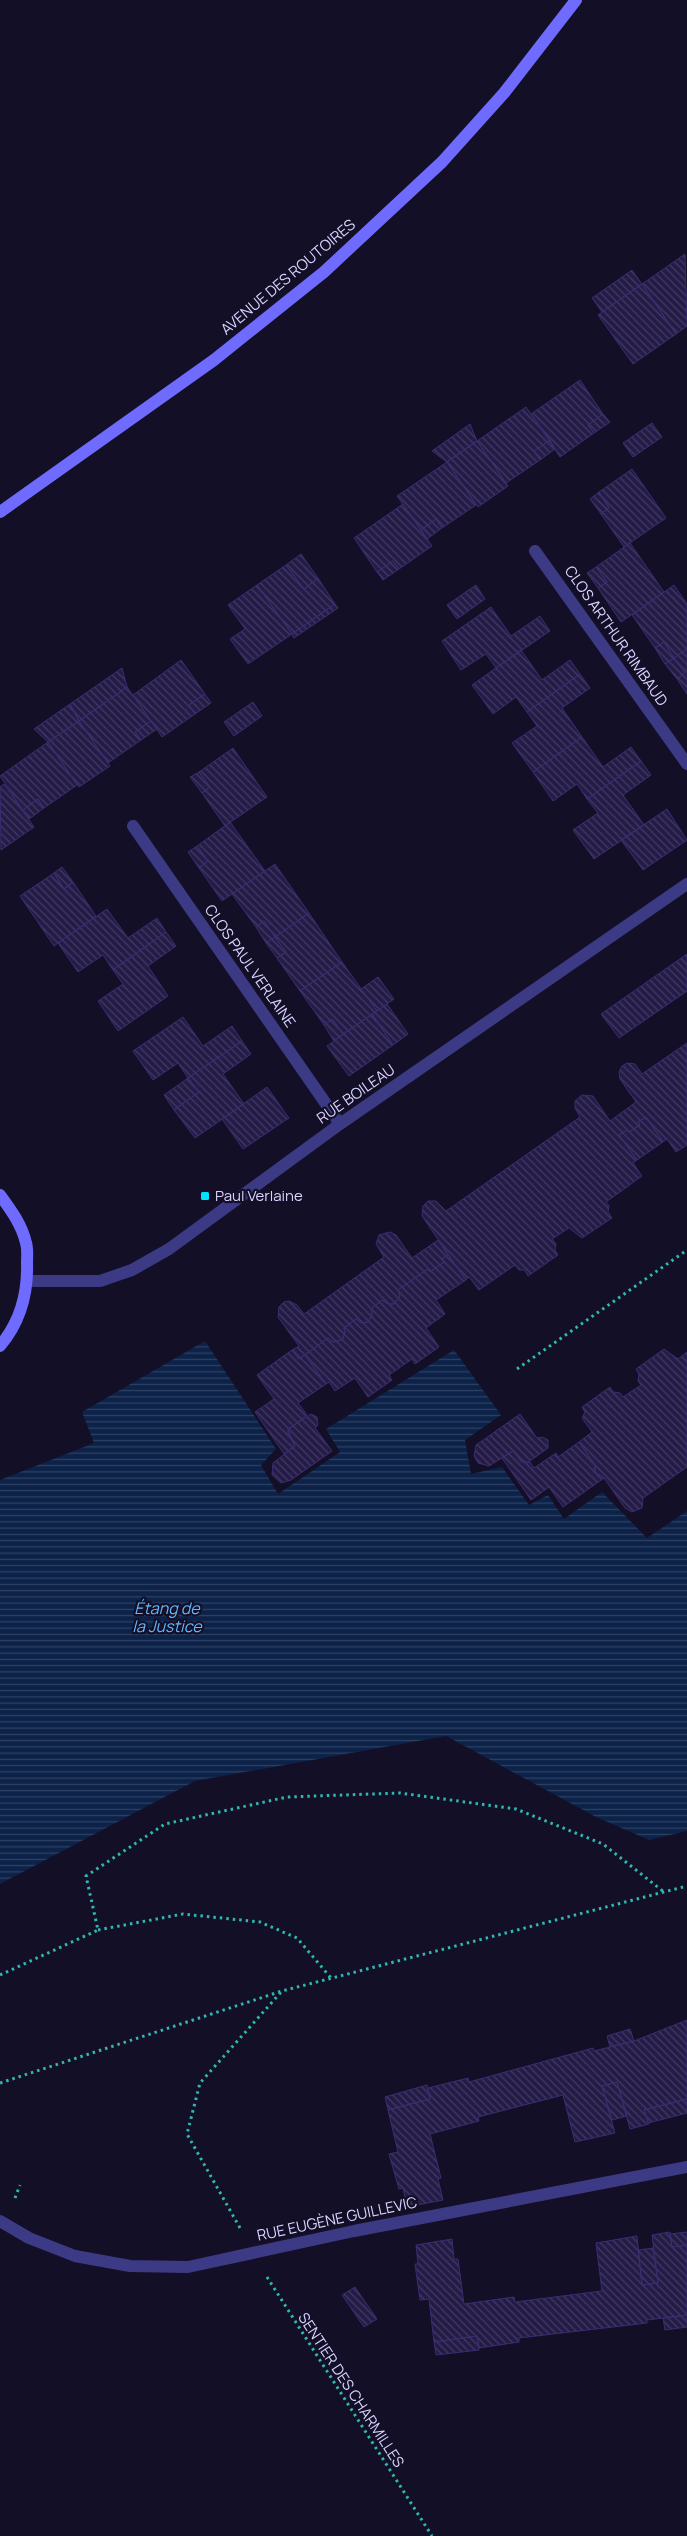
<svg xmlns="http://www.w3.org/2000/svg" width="687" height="2536" font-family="Manrope,sans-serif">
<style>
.water{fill:url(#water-rules)}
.building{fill:url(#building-back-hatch);stroke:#3b2d73}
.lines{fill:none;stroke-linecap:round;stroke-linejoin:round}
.path{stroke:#2fb8b0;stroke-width:3;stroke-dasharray:2.5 4;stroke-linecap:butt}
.street{stroke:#3d3a85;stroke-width:12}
.secondary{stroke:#6f6bff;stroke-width:12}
.poi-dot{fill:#00e5ff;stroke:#130f26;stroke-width:2}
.labels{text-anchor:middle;stroke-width:4.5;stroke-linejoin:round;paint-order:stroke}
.street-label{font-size:15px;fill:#d9d4ff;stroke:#130f26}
.poi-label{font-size:15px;fill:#d9d4ff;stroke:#130f26;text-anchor:start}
.water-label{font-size:16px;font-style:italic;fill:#62b6ff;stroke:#130f26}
</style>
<defs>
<pattern id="water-rules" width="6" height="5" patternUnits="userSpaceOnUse" patternTransform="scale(1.25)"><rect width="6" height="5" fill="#0c2248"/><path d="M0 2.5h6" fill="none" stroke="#2f4163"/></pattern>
<pattern id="building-back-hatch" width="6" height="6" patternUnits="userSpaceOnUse" patternTransform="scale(1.25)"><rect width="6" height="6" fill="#241b47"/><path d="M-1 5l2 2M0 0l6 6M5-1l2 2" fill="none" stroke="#433b63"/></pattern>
</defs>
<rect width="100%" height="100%" fill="#130f26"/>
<path class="water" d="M205,1341L276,1449L261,1465L278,1494L340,1452L326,1429L454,1350L501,1415L465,1440L471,1474L502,1467L529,1505L548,1495L564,1519L602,1492L647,1538L687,1511V1831L649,1840L596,1817L446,1736L195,1781L0,1884V1480L94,1443L82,1412Z"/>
<path class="building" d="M685,254L687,326L676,334L642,284Z
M632,270L642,284L602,312L592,298Z
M642,284L676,334L633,364L598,315Z
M580,380L603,414L588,425L594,433L560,457L531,414Z
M526,407L550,440L534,451L540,460L506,483L477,441Z
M603,414L610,422L594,433L588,425Z
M652,423L662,437L633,457L623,443Z
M470,424L477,441L447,462L432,451Z
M550,440L555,449L540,460L534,451Z
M477,441L508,486L478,507L447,462Z
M447,462L476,505L442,528L436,519L421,530L397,496Z
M632,469L666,518L624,547L601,514L609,508L599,492Z
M599,492L609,508L601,514L590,499Z
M403,504L432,546L399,569L393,561L377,572L354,538Z
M436,519L442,528L427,539L421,530Z
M630,543L664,592L621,622L598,588L607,582L596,567Z
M301,554L318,578L304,589L286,565Z
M393,561L399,569L383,580L377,572Z
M286,565L304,589L318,578L335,604L292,634L257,585Z
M596,567L607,582L598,588L587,573Z
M257,585L292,634L248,664L230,639L245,629L228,605Z
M476,585L485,599L457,619L447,605Z
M674,585L687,604V649L674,658L664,642L655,648L632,615Z
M335,604L338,608L294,638L292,634Z
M491,607L511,636L540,616L550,631L496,668L486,654L461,670L442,641Z
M664,642L674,658L665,664L655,648Z
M687,649V694L677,679L685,673L674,658Z
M521,650L542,680L570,660L580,674L527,712L516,697L493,714L472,685Z
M674,658L685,673L677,679L665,664Z
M181,660L205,694L189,705L195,714L162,737L133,695Z
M122,668L127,687L79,721L70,704Z
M580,674L590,688L562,708L582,737L533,772L512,743L537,726L527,712Z
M127,687L151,721L135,732L141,740L108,763L79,721Z
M205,694L211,703L195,714L189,705Z
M253,702L262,716L234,736L224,722Z
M70,704L79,721L48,742L34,729Z
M79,721L110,766L79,787L48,742Z
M151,721L157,729L141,740L135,732Z
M582,737L603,767L631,747L641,761L587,799L577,784L553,801L533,772Z
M48,742L77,785L44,808L38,799L23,810L0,776Z
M233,748L267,797L225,826L202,793L210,787L199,772Z
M641,761L651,775L623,795L644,825L594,859L573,830L598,813L587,799Z
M199,772L210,787L202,793L190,777Z
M4,784L34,827L1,850L0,787Z
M38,799L44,808L29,819L23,810Z
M667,809L687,840L643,870L621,840Z
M230,822L265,871L222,901L199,868L208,861L197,846Z
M197,846L208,861L199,868L188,852Z
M275,864L309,913L275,937L264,921L256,927L232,894Z
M62,867L73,882L64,889L54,873Z
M54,873L64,889L73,882L96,916L54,946L20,896Z
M107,909L128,938L157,918L166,932L113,970L103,955L78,972L58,943Z
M309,913L342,962L300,991L277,958L286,952L275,937Z
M264,921L275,937L266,943L256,927Z
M166,932L176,946L148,966L168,996L118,1031L98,1001L123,984L113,970Z
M275,937L286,952L277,958L266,943Z
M687,954V991L619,1038L601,1014Z
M342,962L377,1011L343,1034L332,1019L324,1025L300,991Z
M378,977L394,999L377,1011L361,989Z
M387,1004L408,1034L393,1045L372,1014Z
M372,1014L393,1045L349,1076L327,1046Z
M183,1017L203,1046L232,1026L242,1041L188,1078L178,1063L153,1080L133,1051Z
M332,1019L343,1034L334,1041L324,1025Z
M242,1041L251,1054L223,1074L244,1104L195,1138L174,1110L199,1092L188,1078Z
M687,1043V1145L676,1152L667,1139L663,1142L646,1117L638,1122L640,1125L629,1132L627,1130L619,1135L637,1160L633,1163L642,1176L606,1202L609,1206L608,1212L612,1218L582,1238L569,1228L552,1239L556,1244L555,1250L558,1255L528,1276L525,1270H519L515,1265L479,1290L469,1277L466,1280L422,1216L423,1206L428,1201H436L446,1211L580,1117L575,1108V1101L582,1095L593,1096L610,1121L636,1102L620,1079L619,1072L622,1066L627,1063L635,1064L642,1074Z
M188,1078L199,1092L174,1110L164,1095Z
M267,1087L289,1118L243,1149L222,1119Z
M646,1117L663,1142L637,1160L619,1135L627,1130L629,1132L640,1125L638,1122Z
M390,1232L396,1235L412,1258L438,1240L448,1255L442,1259L444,1262L430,1272L428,1269L398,1290L400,1296L394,1304H388L382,1300L371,1309L372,1315L368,1322L361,1323L356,1319L344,1328L345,1333L342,1340L333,1342L328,1338L299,1359L292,1350L299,1346L278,1317L279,1307L284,1302L289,1301L297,1305L304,1314L384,1257L376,1244L379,1235Z
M448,1255L466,1280L436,1300L445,1314L426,1328L439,1347L415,1364L412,1359L389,1375L392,1380L368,1397L355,1378L335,1391L329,1382L326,1384L305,1355L328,1338L333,1342L342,1340L345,1333L344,1328L356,1319L361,1323L368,1322L372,1315L371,1309L382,1300L388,1304H394L400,1296L398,1290L428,1269L430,1272L444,1262L442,1259Z
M664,1349L678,1359L687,1352V1467L643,1498L642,1508L632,1512L625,1508L604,1478L595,1472V1465L579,1442L592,1432L582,1418L585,1412L582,1407L610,1387L613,1392L620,1393L623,1397L641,1385L638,1381L639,1374L636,1369Z
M292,1350L299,1359L305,1355L326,1384L298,1403L307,1415L288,1430L295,1446L284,1454L255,1412L274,1399L257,1375Z
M311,1414L317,1417L318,1425L315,1428L332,1451L291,1480L281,1483L272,1475L273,1463L295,1446L288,1434V1429Z
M520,1414L537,1438L542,1437L548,1440V1448L527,1463L522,1462L513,1451L489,1466L478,1463L474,1456L476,1445Z
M579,1442L595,1465V1472L604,1478L563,1507L549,1487L531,1500L502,1458L513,1451L522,1462H530L534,1468L556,1453L558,1457Z
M687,2020V2099L644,2110L649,2124L630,2129L617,2082L602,2086L615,2133L575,2142L563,2095L478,2117L479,2121L430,2134L441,2178L438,2179L443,2200L407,2207L403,2188L399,2189L389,2154L398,2152L388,2110L430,2099L428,2088L468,2078L469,2082L593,2048L594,2051L634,2041Z
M630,2029L634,2041L610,2047L607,2036Z
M617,2082L627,2116L612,2120L602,2086Z
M427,2085L430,2099L388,2110L385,2097Z
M687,2099V2113L648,2123L644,2110Z
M670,2232L672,2247L687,2245V2315L647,2320V2323L519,2338V2342L479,2348L477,2336L434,2342L429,2299L420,2300L415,2264H418L416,2245L452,2239L454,2259H458L464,2304L514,2297L515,2302L602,2291L596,2243L637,2236L642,2285L658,2283L652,2235Z
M687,2232V2245L672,2247L670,2234Z
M653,2248L658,2283L642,2285L638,2250Z
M355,2287L377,2319L364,2327L342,2295Z
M687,2315V2327L665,2330L663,2318Z
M477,2336L479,2350L436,2355L434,2342Z"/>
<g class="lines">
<path class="path" d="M517,1369L687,1250
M98,1930L183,1914L260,1922L297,1938L331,1978
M0,1975L98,1930L86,1876L165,1824L287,1797L400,1793L516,1809L603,1844L664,1892
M0,2083L282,1991L687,1886
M15,2198L20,2185
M240,2228L187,2134L200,2083L282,1991
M267,2277L432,2536"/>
<path class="street" d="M535,551L687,764
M133,826L340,1124
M28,1281H100L132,1270L169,1249L340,1124L687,884
M0,2221L29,2238L75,2256L130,2266L188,2267L354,2231L687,2167"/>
<path class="secondary" d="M0,512L214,360L324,272L442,162L504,93L576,0
M0,1195C11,1210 22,1225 26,1243C28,1249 27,1256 27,1263C28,1294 21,1321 0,1346"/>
</g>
<rect class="poi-dot" x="200" y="1191" width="10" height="10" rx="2.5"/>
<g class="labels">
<g class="street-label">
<text transform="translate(288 277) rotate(-40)" y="5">AVENUE DES ROUTOIRES</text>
<text transform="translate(616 636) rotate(55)" y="5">CLOS ARTHUR RIMBAUD</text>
<text transform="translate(250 966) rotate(55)" y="5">CLOS PAUL VERLAINE</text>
<text transform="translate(356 1094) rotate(-35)" y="5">RUE BOILEAU</text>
<text transform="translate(337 2219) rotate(-12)" y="5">RUE EUGÈNE GUILLEVIC</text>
<text transform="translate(351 2390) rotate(57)" y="5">SENTIER DES CHARMILLES</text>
</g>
<g class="poi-label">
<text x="215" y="1201">Paul Verlaine</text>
</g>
<g class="water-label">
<text x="167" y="1614">Étang de<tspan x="167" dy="18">la Justice</tspan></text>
</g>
</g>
</svg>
